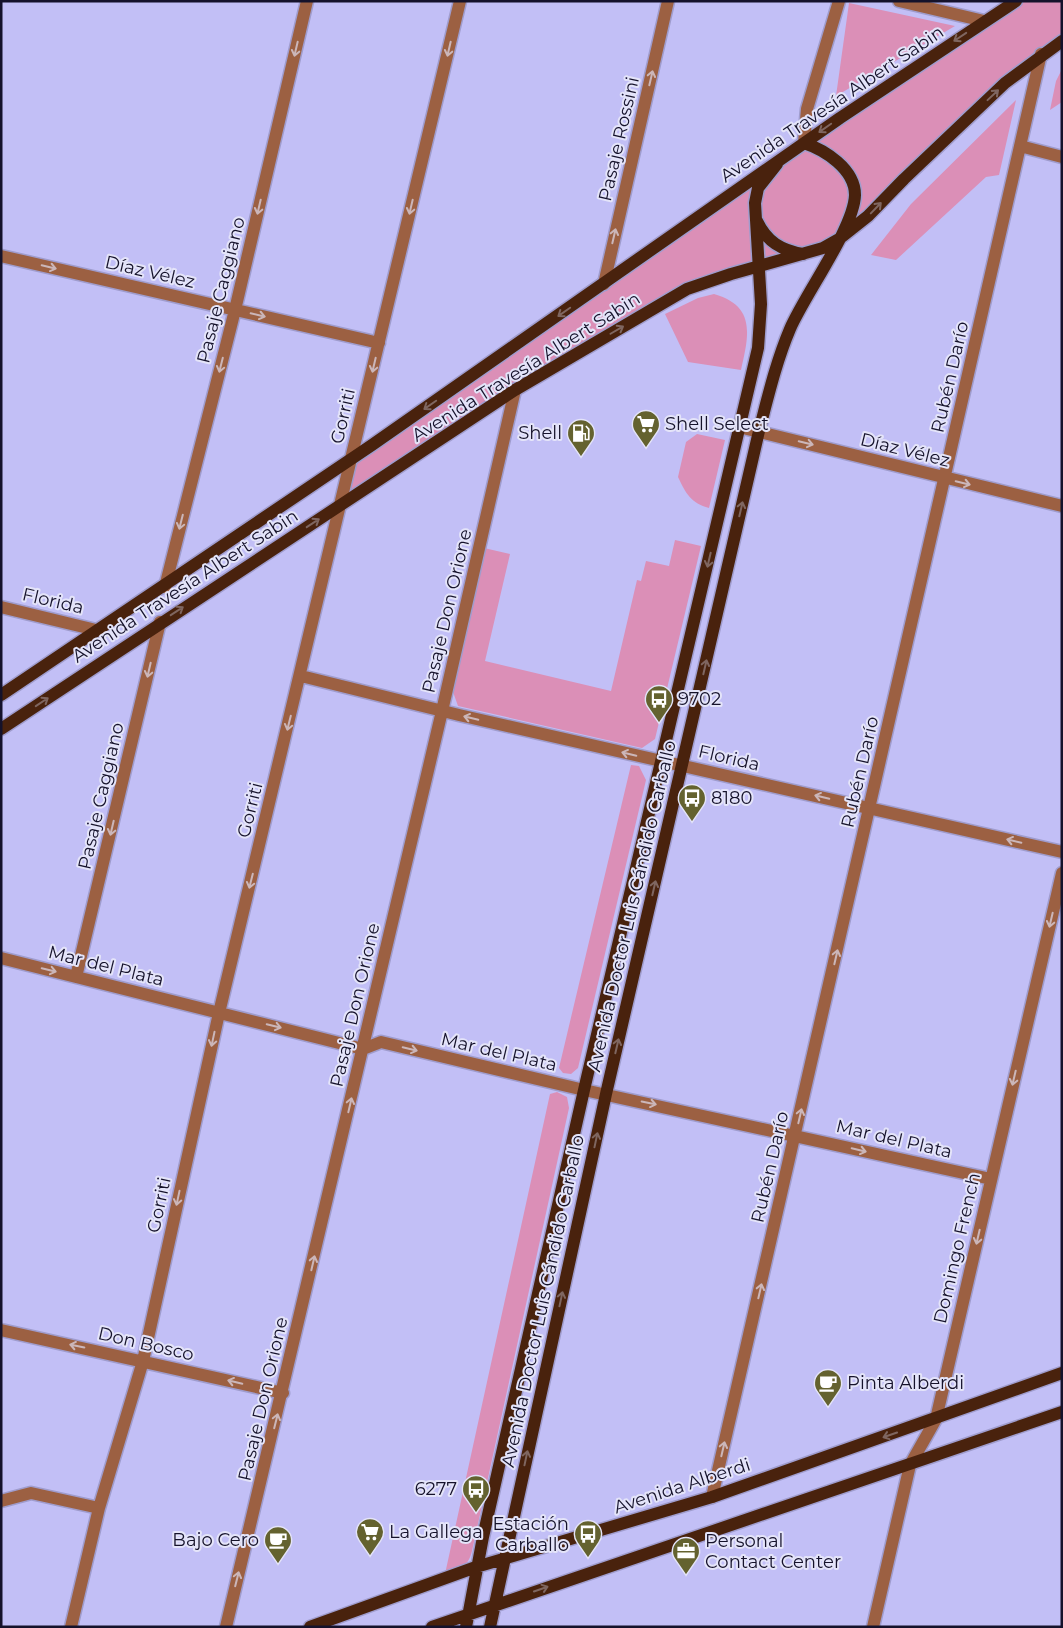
<svg xmlns="http://www.w3.org/2000/svg" width="1063" height="1628" font-family="Montserrat,sans-serif">
<style>
.green{fill:#db8fb7}
.lines{fill:none;stroke-linecap:round;stroke-linejoin:round}
.minor-casing{stroke:#9f9ccd;stroke-width:15}
.major-casing{stroke:#9f9ccd;stroke-width:15}
.minor{stroke:#9c6042;stroke-width:12}
.major{stroke:#49220d;stroke-width:12}
.oneway{stroke:#7f6660}
.oneway2{stroke:#cbb6b9}
.labels{text-anchor:middle;stroke-width:4;stroke-linejoin:round;paint-order:stroke}
.street-label{font-size:18px;fill:#15122b;stroke:#e4e4f9}
.poi-label{font-size:18px;fill:#15122b;stroke:#e4e4f9;text-anchor:start}
</style>
<rect width="100%" height="100%" fill="#c2bff6"/>
<path class="green" d="M1016,1H1062V41L1041,54L839,239L687,289L342,503L351,459Z
M849,3L955,26L836,96Z
M1062,69V102L1050,110L1056,81Z
M1016,100L999,175L986,177L896,260L871,255L911,204Z
M714,294C756,306 749,335 741,370L688,362L665,314L698,298Z
M697,434L725,440L709,508C691,503 686,494 678,477L686,442Z
M675,540L701,546L655,739L642,748L458,706L452,689L484,548L510,554L485,661L611,691L637,580L641,581L646,561L669,566Z
M631,765L639,766L646,780L578,1068L571,1074L563,1073L559,1068Z
M557,1092L567,1097L569,1108L472,1551C468,1567 460,1570 445,1574L550,1094Z"/>
<g class="lines">
<g class="minor-casing">
<path id="minor" d="M899,1L984,21
M804,143L807,109L839,1
M1020,146L1062,157
M1,256L379,343
M604,284L668,1
M739,427L1062,506
M165,587L235,310L307,1
M1,607L96,630
M301,676L459,715L1062,852
M1,958L363,1049L381,1042L584,1090L991,1179
M76,977L160,622
M1,1330L283,1393
M712,1497L1041,54
M1,1501L31,1493L99,1508
M71,1627L99,1508L143,1361L219,1013L460,1
M226,1627L442,711L515,390
M873,1627L910,1465L936,1419L1062,873"/>
</g>
<g class="major-casing">
<path id="major" d="M757,221C767,242 781,250 803,254
M1,695L372,445L840,118L1016,1
M1,729L515,390L687,289L731,274L823,248L839,239L868,216L904,179L1005,83L1062,41
M310,1627L476,1567L712,1497L1062,1373
M432,1627L1062,1412
M466,1627L483,1537L584,1090L758,348L761,304L755,203L758,188L777,164
M490,1627L606,1094L759,431C768,397 776,362 790,329C805,294 854,228 855,195C855,169 825,150 804,143"/>
</g>
<use href="#minor" class="minor"/>
<use href="#major" class="major"/>
</g>
<defs><path id="oneway-shaft" d="M-6 0H5M1.5-3L5.5 0L1.5 3" fill="none" stroke-width="1.6" stroke-linecap="round" stroke-linejoin="round" transform="scale(1.25)"/></defs>
<g class="oneway">
<use href="#oneway-shaft" transform="translate(960 37) rotate(146)"/>
<use href="#oneway-shaft" transform="translate(993 95) rotate(-43)"/>
<use href="#oneway-shaft" transform="translate(825 128) rotate(145)"/>
<use href="#oneway-shaft" transform="translate(876 208) rotate(-46)"/>
<use href="#oneway-shaft" transform="translate(564 312) rotate(145)"/>
<use href="#oneway-shaft" transform="translate(617 330) rotate(-30)"/>
<use href="#oneway-shaft" transform="translate(430 405) rotate(145)"/>
<use href="#oneway-shaft" transform="translate(741 509) rotate(-77)"/>
<use href="#oneway-shaft" transform="translate(313 523) rotate(-33)"/>
<use href="#oneway-shaft" transform="translate(709 560) rotate(103)"/>
<use href="#oneway-shaft" transform="translate(177 611) rotate(-33)"/>
<use href="#oneway-shaft" transform="translate(705 667) rotate(-77)"/>
<use href="#oneway-shaft" transform="translate(42 702) rotate(-34)"/>
<use href="#oneway-shaft" transform="translate(654 888) rotate(-77)"/>
<use href="#oneway-shaft" transform="translate(617 1046) rotate(-77)"/>
<use href="#oneway-shaft" transform="translate(596 1140) rotate(-78)"/>
<use href="#oneway-shaft" transform="translate(561 1299) rotate(-78)"/>
<use href="#oneway-shaft" transform="translate(890 1435) rotate(161)"/>
<use href="#oneway-shaft" transform="translate(526 1458) rotate(-78)"/>
<use href="#oneway-shaft" transform="translate(541 1589) rotate(-19)"/>
</g>
<g class="oneway2">
<use href="#oneway-shaft" transform="translate(296 49) rotate(103)"/>
<use href="#oneway-shaft" transform="translate(449 49) rotate(103)"/>
<use href="#oneway-shaft" transform="translate(651 78) rotate(-77)"/>
<use href="#oneway-shaft" transform="translate(259 207) rotate(103)"/>
<use href="#oneway-shaft" transform="translate(411 207) rotate(103)"/>
<use href="#oneway-shaft" transform="translate(614 236) rotate(-77)"/>
<use href="#oneway-shaft" transform="translate(49 267) rotate(13)"/>
<use href="#oneway-shaft" transform="translate(258 315) rotate(13)"/>
<use href="#oneway-shaft" transform="translate(221 365) rotate(104)"/>
<use href="#oneway-shaft" transform="translate(374 365) rotate(103)"/>
<use href="#oneway-shaft" transform="translate(806 443) rotate(14)"/>
<use href="#oneway-shaft" transform="translate(963 483) rotate(13)"/>
<use href="#oneway-shaft" transform="translate(181 522) rotate(104)"/>
<use href="#oneway-shaft" transform="translate(149 670) rotate(103)"/>
<use href="#oneway-shaft" transform="translate(471 718) rotate(-167)"/>
<use href="#oneway-shaft" transform="translate(289 723) rotate(104)"/>
<use href="#oneway-shaft" transform="translate(629 754) rotate(-167)"/>
<use href="#oneway-shaft" transform="translate(822 797) rotate(-167)"/>
<use href="#oneway-shaft" transform="translate(112 828) rotate(103)"/>
<use href="#oneway-shaft" transform="translate(1014 841) rotate(-167)"/>
<use href="#oneway-shaft" transform="translate(251 881) rotate(104)"/>
<use href="#oneway-shaft" transform="translate(1051 920) rotate(103)"/>
<use href="#oneway-shaft" transform="translate(836 957) rotate(-77)"/>
<use href="#oneway-shaft" transform="translate(49 970) rotate(14)"/>
<use href="#oneway-shaft" transform="translate(274 1026) rotate(14)"/>
<use href="#oneway-shaft" transform="translate(213 1039) rotate(102)"/>
<use href="#oneway-shaft" transform="translate(410 1049) rotate(13)"/>
<use href="#oneway-shaft" transform="translate(1014 1078) rotate(103)"/>
<use href="#oneway-shaft" transform="translate(649 1103) rotate(12)"/>
<use href="#oneway-shaft" transform="translate(350 1105) rotate(-77)"/>
<use href="#oneway-shaft" transform="translate(800 1116) rotate(-77)"/>
<use href="#oneway-shaft" transform="translate(859 1150) rotate(13)"/>
<use href="#oneway-shaft" transform="translate(178 1198) rotate(102)"/>
<use href="#oneway-shaft" transform="translate(978 1237) rotate(103)"/>
<use href="#oneway-shaft" transform="translate(313 1263) rotate(-77)"/>
<use href="#oneway-shaft" transform="translate(760 1291) rotate(-77)"/>
<use href="#oneway-shaft" transform="translate(77 1346) rotate(-168)"/>
<use href="#oneway-shaft" transform="translate(235 1382) rotate(-167)"/>
<use href="#oneway-shaft" transform="translate(276 1421) rotate(-76)"/>
<use href="#oneway-shaft" transform="translate(723 1449) rotate(-77)"/>
<use href="#oneway-shaft" transform="translate(237 1579) rotate(-76)"/>
</g>
<defs>
<g id="supermarket-pin" transform="scale(1.4375)"><path d="M0 17L-7.5 6A9.5 9.5 0 1 1 7.5 6Z" fill="#64622f" stroke="#e4e4f9"/><path d="M-6-5.5h2.5l.6 2H6L4.5 2H-2.5L-4.4-4H-6ZM-1.5 3.2a1.3 1.3 0 1 0 .1 0ZM3 3.2a1.3 1.3 0 1 0 .1 0Z" fill="#fff"/></g>
<g id="fuel-pin" transform="scale(1.4375)"><path d="M0 17L-7.5 6A9.5 9.5 0 1 1 7.5 6Z" fill="#64622f" stroke="#e4e4f9"/><path d="M-5.5-6h7V0h2V4h1.3V-2.5L3-4.5l.8-.8L6-3V5H2.5V1h-1V6h-7ZM-4.2-4.7v3.2H.2V-4.7Z" fill="#fff"/></g>
<g id="bus-pin" transform="scale(1.4375)"><path d="M0 17L-7.5 6A9.5 9.5 0 1 1 7.5 6Z" fill="#64622f" stroke="#e4e4f9"/><path d="M-5-6H5V4H4V6H2V4H-2V6H-4V4H-5ZM-3.5-4V0h7V-4ZM-3.5 1.2v1.5H-2V1.2ZM2 1.2v1.5H3.5V1.2Z" fill="#fff"/></g>
<g id="cafe-pin" transform="scale(1.4375)"><path d="M0 17L-7.5 6A9.5 9.5 0 1 1 7.5 6Z" fill="#64622f" stroke="#e4e4f9"/><path d="M-5.5-4.5H6V0H3Q3 3.5 0 3.5H-2.5Q-5.5 3.5-5.5 0ZM3-3.2v2h1.7v-2ZM-6 4.5H4V6H-6Z" fill="#fff"/></g>
<g id="office-pin" transform="scale(1.4375)"><path d="M0 17L-7.5 6A9.5 9.5 0 1 1 7.5 6Z" fill="#64622f" stroke="#e4e4f9"/><path d="M-6-3h4V-5.5h4V-3h4V5H-6ZM-1-4.5V-3h2v-1.5ZM-6 0V1H6V0Z" fill="#fff"/></g>
</defs>
<g fill-rule="evenodd">
<use href="#supermarket-pin" x="646" y="424"/>
<use href="#fuel-pin" x="581" y="433"/>
<use href="#bus-pin" x="659" y="699"/>
<use href="#bus-pin" x="692" y="798"/>
<use href="#cafe-pin" x="828" y="1383"/>
<use href="#bus-pin" x="476" y="1489"/>
<use href="#supermarket-pin" x="370" y="1532"/>
<use href="#bus-pin" x="588" y="1534"/>
<use href="#cafe-pin" x="278" y="1540"/>
<use href="#office-pin" x="686" y="1551"/>
</g>
<g class="labels">
<g class="street-label">
<text transform="translate(832 104) rotate(-34)" y="6">Avenida Travesía Albert Sabin</text>
<text transform="translate(619 139) rotate(-77)" y="6">Pasaje Rossini</text>
<text transform="translate(150 272) rotate(13)" y="6">Díaz Vélez</text>
<text transform="translate(221 290) rotate(-76)" y="6">Pasaje Caggiano</text>
<text transform="translate(526 367) rotate(-32)" y="6">Avenida Travesía Albert Sabin</text>
<text transform="translate(950 377) rotate(-77)" y="6">Rubén Darío</text>
<text transform="translate(343 416) rotate(-77)" y="6">Gorriti</text>
<text transform="translate(905 450) rotate(14)" y="6">Díaz Vélez</text>
<text transform="translate(185 586) rotate(-33)" y="6">Avenida Travesía Albert Sabin</text>
<text transform="translate(53 601) rotate(13)" y="6">Florida</text>
<text transform="translate(447 611) rotate(-77)" y="6">Pasaje Don Orione</text>
<text transform="translate(729 758) rotate(13)" y="6">Florida</text>
<text transform="translate(860 772) rotate(-77)" y="6">Rubén Darío</text>
<text transform="translate(101 796) rotate(-77)" y="6">Pasaje Caggiano</text>
<text transform="translate(250 810) rotate(-76)" y="6">Gorriti</text>
<text transform="translate(632 906) rotate(-77)" y="6">Avenida Doctor Luis Cándido Carballo</text>
<text transform="translate(106 966) rotate(14)" y="6">Mar del Plata</text>
<text transform="translate(355 1005) rotate(-77)" y="6">Pasaje Don Orione</text>
<text transform="translate(499 1052) rotate(13)" y="6">Mar del Plata</text>
<text transform="translate(894 1139) rotate(13)" y="6">Mar del Plata</text>
<text transform="translate(770 1167) rotate(-77)" y="6">Rubén Darío</text>
<text transform="translate(159 1205) rotate(-78)" y="6">Gorriti</text>
<text transform="translate(957 1248) rotate(-77)" y="6">Domingo French</text>
<text transform="translate(543 1301) rotate(-78)" y="6">Avenida Doctor Luis Cándido Carballo</text>
<text transform="translate(146 1344) rotate(13)" y="6">Don Bosco</text>
<text transform="translate(263 1399) rotate(-77)" y="6">Pasaje Don Orione</text>
<text transform="translate(682 1486) rotate(-18)" y="6">Avenida Alberdi</text>
</g>
<g class="poi-label">
<text x="665" y="430">Shell Select</text>
<text x="562" y="439" text-anchor="end">Shell</text>
<text x="678" y="705">9702</text>
<text x="711" y="804">8180</text>
<text x="847" y="1389">Pinta Alberdi</text>
<text x="457" y="1495" text-anchor="end">6277</text>
<text x="569" y="1530" text-anchor="end">Estación<tspan x="569" dy="21">Carballo</tspan></text>
<text x="389" y="1538">La Gallega</text>
<text x="259" y="1546" text-anchor="end">Bajo Cero</text>
<text x="705" y="1547">Personal<tspan x="705" dy="21">Contact Center</tspan></text>
</g>
</g>
<rect width="1063" height="1628" fill="none" stroke="#15122b" stroke-width="5"/>
</svg>
